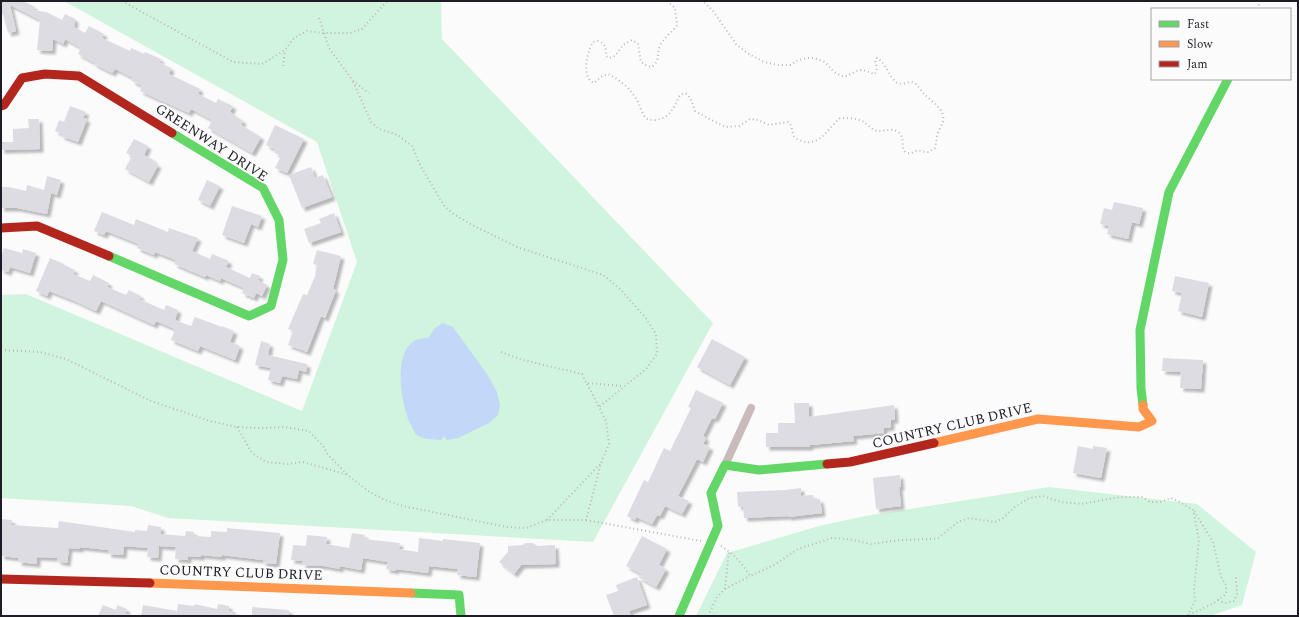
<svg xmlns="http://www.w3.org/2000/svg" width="1299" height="617" font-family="Spectral,serif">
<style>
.green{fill:#d1f4de}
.water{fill:#c3d7f9}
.building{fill:#dedce3;filter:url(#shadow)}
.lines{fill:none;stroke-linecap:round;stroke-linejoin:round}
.path{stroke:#c0b6b8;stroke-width:2;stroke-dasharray:1 3;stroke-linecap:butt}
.street{stroke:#c9babc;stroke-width:8}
.fast{stroke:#63d668;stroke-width:9}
.slow{stroke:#ff974d;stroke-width:9}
.jam{stroke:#b3261e;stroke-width:9}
.labels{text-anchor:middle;stroke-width:4;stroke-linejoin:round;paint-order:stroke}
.street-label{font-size:14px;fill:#1f1c28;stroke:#fbfbfb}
</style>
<defs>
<filter id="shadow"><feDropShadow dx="3.5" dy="3.5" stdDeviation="1" flood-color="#0004"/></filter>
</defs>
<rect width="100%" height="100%" fill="#fbfbfb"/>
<path class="green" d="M64,1H441L442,39L713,323L593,542L168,518L131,506L1,498V295L26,294L302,411L357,262L317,142Z
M1049,487L1197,504L1256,552L1242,605L1210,616H696L727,553L819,526L865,516Z"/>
<path class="water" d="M443,323L453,327L487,374L497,392L500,405L498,415L489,423L458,438L447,440L444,436L441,440C434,439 423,440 417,435C414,433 413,428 411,425C400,403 389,336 428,338L435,328Z"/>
<path class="building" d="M1,1H23L35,7L33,10L46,12L62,20L65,14L75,19L74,27L85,33L89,26L104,34L102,38L130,51L131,48L144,54L145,52L161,59L159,62L171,68L169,74L200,89L198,94L216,103L218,99L233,106L230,112L243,121L241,125L261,137L252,153L208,128L212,120L191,109L189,113L140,91L142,86L132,81L133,78L115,69L112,73L94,64L95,63L78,54L81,48L65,39L63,44L53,39L52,51L37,50L40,20L10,5L16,31L8,33L3,14H1Z
M70,106L86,112L83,118L87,119L78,142L61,136L62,134L55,131L59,120L64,122Z
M28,119H39L40,149L1,150V142H13V129L29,128Z
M275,125L304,139L287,173L275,168L281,156L275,153L276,150L266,145Z
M134,139L148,146L144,155L154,160L153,162L158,165L149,182L125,169L132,156L126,153Z
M311,167L315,178L323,175L332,197L302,208L289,175Z
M47,176L61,180L57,195L51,193L47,214L17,208H1V187H9L26,191L27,185L44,190Z
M207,180L220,186L210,206L198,200Z
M1114,202L1143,208L1139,224L1132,222L1128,239L1107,234L1109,226L1100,224L1104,208L1112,210Z
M232,206L262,216L258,227L251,224L244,243L222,235Z
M102,212L134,225L136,219L168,232L169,228L198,238L192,251L210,259L212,254L229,261L226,267L250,278L252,273L260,276L258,280L267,285L262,296L256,293L254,298L242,293L244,288L221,278L220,281L206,275L205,277L174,264L176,260L155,252L154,255L137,248L139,244L106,231L104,235L94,231Z
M334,213L341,232L309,243L304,229L321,223L319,219Z
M4,248L22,253L23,249L36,253L30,273L10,267L8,272L1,270V257Z
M317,250L341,256L333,289L336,290L325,318L321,316L307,352L288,345L293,331L288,329L303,294L307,295L316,274H315L317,265L313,264Z
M50,258L64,264V265L75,270L73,274L90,281L93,275L109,283L107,287L126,295L129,290L141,296L139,299L164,310L166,305L178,310L175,320L191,326L195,317L222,327V326L234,331L230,342L240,346L235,360L200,346L198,351L171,340L175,329L156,321L154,325L101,301L96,311L75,301L49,291L47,296L36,291Z
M1175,276L1209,283L1202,317L1178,311L1182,293L1172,291Z
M712,339L745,357L730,385L697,367Z
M261,341L270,344L268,355L307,364L306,372L299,370L297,379L282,376L280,383L268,380L271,368L255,365Z
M1163,358L1203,360L1201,389L1180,388L1181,372L1162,371Z
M696,390L723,403L715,419L712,418L703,436L706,438L703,444L710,447L703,462L697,459L678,496L689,501L682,514L665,506L660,516L657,515L652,524L636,517L635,520L627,516L644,480L648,482L664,448L670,451L691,408L688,407Z
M794,403H809V417L894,405L895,420H891V427L884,428V433L853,436L854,441L810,445V447H766V433H778V423H795Z
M1078,446L1093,449V446L1107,448L1101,478L1073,473Z
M900,475L901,487H899L901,506L876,509L873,478Z
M801,488V496L813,495L814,500L820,499L822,513L788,517V516L744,518L743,506L738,507L737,492L785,490Z
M1,519L12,520V525L58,528L59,521L135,532V530L147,531L148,525L161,527V534L185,536L186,531L194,532V536L211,537V531L227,532V528L280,533L276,564L263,563V560L222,555V557L201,555V557L188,556V560L175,559L176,547L159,546L158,558L147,557L148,548L124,546L123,555L108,554V550L80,547V549L69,548L67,563L57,561L58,558L37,557V564L18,562L19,558L1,556Z
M352,533L365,535L364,539L400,543L399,549L418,552L419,538L443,541V539L480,543L476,577L457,575L458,569L429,566L428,573L396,569L395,571L386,569L388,562L363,558L361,570L340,566V569L324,566L302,565L303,561L291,560L293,545L306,546L307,535L327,537L326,544L349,548Z
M642,536L667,549L659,565L666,569L656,587L638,577L643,575L626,566Z
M525,543H533L537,546L555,545L556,564L521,565L514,574L499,562L508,552V546L523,545Z
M637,577L647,605L629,611L631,616H614L606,595L618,591L616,585Z
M178,604L194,606L195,604L217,609L218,604L229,606V611L236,612L235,616H141L143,605L177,611Z
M103,605L116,610L117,605L127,609L125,613L130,616H98Z
M252,607L289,610V616H252Z"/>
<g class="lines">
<path class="path" d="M122,1L233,62L262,64L285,50L294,38L307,31L323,33H350L362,29L387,1
M667,1L675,8L677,25C672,33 664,37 660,46C656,54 661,59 652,67L647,66L641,62L638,44L632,40L623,45L615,56L609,58L606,56C606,49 606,43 598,41L593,42C587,51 581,78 594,83L602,76L608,74C621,80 633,91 639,104C641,108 642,115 646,118C649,120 651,120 655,120C671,118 673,108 680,95L685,93C692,97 692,104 695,111L715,122L726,127L739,126L750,119L758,120L769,125L788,122L790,124C792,127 792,132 794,136C796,139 799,140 802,141C820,147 828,128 840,118C848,118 857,118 864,122C868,125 872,130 877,131C885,132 893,126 900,134C905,139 900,150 907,153C911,154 913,152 916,151C920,150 924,152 928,152L935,148C936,144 936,140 937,136C938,131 942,126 943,121C946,110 931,101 924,94C921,91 918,85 914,83C908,80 902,87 896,82C888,75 886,63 877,58L875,60L877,68L875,74H873C858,66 857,72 844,77L834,72L825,62L814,58H807L796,61L791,65H778L764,62L747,53L736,44L713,11L703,1
M1258,9L1260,1
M319,18L329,48L353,81L369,93
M283,66L285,50
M1,350L40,352L66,359L151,401L210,421L237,427L260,428L284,427L309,431L323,446L328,455L349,476L368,491L385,500L403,506L507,527L526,528L547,520H586L601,463L609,444L606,421L599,407L646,369L657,354L656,334L645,317L619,288L603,275L517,247L472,225L455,215L445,207L421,167L412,146L398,135L379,129L371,122L353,81
M501,352L523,360L582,374L586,383L624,386
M587,384L599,407
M237,427L252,453L266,462L288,464L303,462L348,475
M547,520L601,463
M586,520L701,541
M721,546C734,554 742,563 750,576L774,565L798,549L832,538L848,539L871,544L901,540L933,539L938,538L958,522L969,518L995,522L1003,518L1015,507L1029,498L1043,496L1061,502L1081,504L1120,497H1142L1150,502H1160L1171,498L1178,501L1193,510L1199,540L1194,589L1195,601L1188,615L1184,616
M725,589L750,576
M1218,600L1225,603L1234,601L1237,594L1236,577
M1189,615L1214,603L1226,594V585L1221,577L1213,542L1194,511
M708,616L717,597L725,589L729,551"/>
<path class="street" d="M725,465L751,408"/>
<path class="fast" d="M109,256L249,316L271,306L283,260L279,220L263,188L172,133
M1143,405L1141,389L1140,330L1169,192L1228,79
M411,593L459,595L461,616
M679,616L718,526L711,493L725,465L759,470L827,464"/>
<path class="slow" d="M934,443L1038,419L1139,427L1152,421L1143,409V405
M150,583L411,593"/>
<path class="jam" d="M1,106L4,105L22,78L45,74L79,76L172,133
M1,228L37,226L109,256
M827,464L850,462L934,443
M1,579L150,583"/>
</g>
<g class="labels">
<g class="street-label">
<text transform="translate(212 142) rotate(33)" y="5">GREENWAY DRIVE</text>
<text transform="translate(952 425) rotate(-13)" y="5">COUNTRY CLUB DRIVE</text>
<text transform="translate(241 572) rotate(2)" y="5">COUNTRY CLUB DRIVE</text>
</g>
</g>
<rect width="1299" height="617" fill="none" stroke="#1f1c28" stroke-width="4"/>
<rect x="1151" y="8" width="140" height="72" fill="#fbfbfb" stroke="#a3a2a7"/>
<rect x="1159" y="21" width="20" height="6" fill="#63d668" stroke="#a3a2a7"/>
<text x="1187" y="28" font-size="12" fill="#1f1c28">Fast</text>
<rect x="1159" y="41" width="20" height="6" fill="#ff974d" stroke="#a3a2a7"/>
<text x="1187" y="48" font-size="12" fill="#1f1c28">Slow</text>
<rect x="1159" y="61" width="20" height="6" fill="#b3261e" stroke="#a3a2a7"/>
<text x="1187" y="68" font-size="12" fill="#1f1c28">Jam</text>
</svg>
